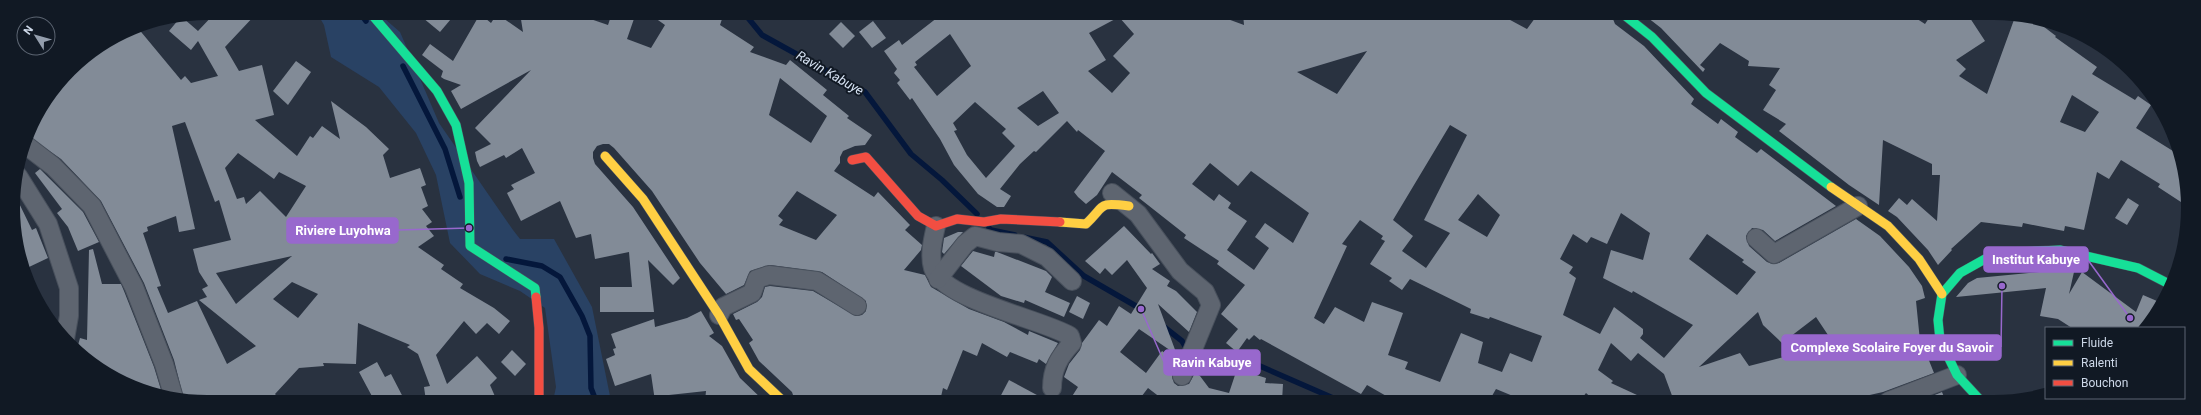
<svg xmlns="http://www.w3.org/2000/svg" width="2201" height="415" viewBox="0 0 2201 415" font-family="Roboto,sans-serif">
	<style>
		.green { fill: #294264 }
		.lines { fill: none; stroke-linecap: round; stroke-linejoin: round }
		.stream { stroke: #04173b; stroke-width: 5.5 }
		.building { fill: #828b97; fill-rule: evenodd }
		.street-casing { stroke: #48505c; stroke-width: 20 }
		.fast-casing { stroke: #48505c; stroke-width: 10 }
		.slow-casing { stroke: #48505c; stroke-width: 10 }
		.jam-casing { stroke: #48505c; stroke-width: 10 }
		.street { stroke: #5e6570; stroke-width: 18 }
		.fast { stroke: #16e098; stroke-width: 9 }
		.slow { stroke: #ffcf43; stroke-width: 9 }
		.jam { stroke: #f24e42; stroke-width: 9 }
		.labels { text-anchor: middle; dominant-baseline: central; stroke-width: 4; stroke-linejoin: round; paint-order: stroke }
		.water-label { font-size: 13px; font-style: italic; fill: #d9e5f6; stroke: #111924 }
		.leader { fill: none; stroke: #9868cd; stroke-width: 1.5 }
		.callout-dot { fill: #9868cd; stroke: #111924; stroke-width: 1.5 }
		.callout { fill: #9868cd; stroke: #9868cd; stroke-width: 1.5 }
		.callout-label { font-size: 13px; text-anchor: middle; font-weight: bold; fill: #fff }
	</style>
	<rect width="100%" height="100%" fill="#293240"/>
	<!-- green -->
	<path class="green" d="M317,13h61l22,19 39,91 74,107 7,9h34l38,68 19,94h-58l3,-14 -11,-79 -25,-17 -40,-17 -30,-31 -14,-68 -20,-42 -37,-46 -48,-30 -7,-32z"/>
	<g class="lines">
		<!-- stream -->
		<g class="stream">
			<path d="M360,13l6,8"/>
			<path d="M744,13l18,22 103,57 46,62 31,26 35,34"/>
			<path d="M403,66l42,83 15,48"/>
			<path d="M989,228l2,2 24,5"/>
			<path d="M1023,237l24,5 37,34 57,33"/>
			<path d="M506,259l36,7 18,11 22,39 8,20 1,52 5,13"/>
			<path d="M1163,326l19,15 12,20 18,10 41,-8 87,38"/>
		</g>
	</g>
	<!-- building -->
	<g class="building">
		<path d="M215,13h42l-32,34 14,24 23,-6 12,50 -19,5 42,36 13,-20 3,2 9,-12 18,13 -9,-38 35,26 23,22 -6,6 7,23 30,-10 6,17 -5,2 7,19 -6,3 10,13 -6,4 8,10 -16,11 26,18 -3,4 22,15 -3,4 34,20 16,13 -11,13 -12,-11 -11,11 -12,-13 -28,34 11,29 30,-28 20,22 -7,7 7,16h-71l-2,-14 6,-1 -12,-32 -11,-7 3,-2 -52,-22 -2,41 -33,-1 1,3 -25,2 -24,26 5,6h-96l-10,-40 -30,-77 -43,-82 -40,-42 -33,-23 42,-66 63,-42 4,-1 44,53 4,-4 6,7 27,-7 -20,-35 -7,9 -22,-19 10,-12 4,-1 15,13zM185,122l30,80 4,-2 12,40 -38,9 6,23 9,14 -6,3 5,8 -8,3 57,46 -29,18 -30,-63 -29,12 -11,-26 4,-1 -18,-53 5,-2 -1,-4 29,-11 3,16 16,-3 -23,-103zM238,153l36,26 5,-7 27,14 -20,31 -26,-26 -14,13 -2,-7 -7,2 -12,-31zM292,256l-56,48 -20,-31zM292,282l26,12 -20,24 -25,-19z"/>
		<path d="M417,13h39l-16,19z"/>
		<path d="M520,13h53l35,12 4,-12h24l-9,26 24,9 14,-23 -17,-12h76l-4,12 34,22 -4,5 36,13 4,-5 37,30 -4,5 26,21 -2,2 25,17 -7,10 -10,1 -12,5 -3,6v6l-6,8 40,26 4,-5 32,33 -5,5 17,15 -1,5 -17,20 21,5 6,12 38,22 35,13 24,13 1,-4 29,12 -12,21 -7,-5 -2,4 -27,-11 -3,5 -25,-14 -5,13 -14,-6 -16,40 -4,-2 -3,13h-78l1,-3 -39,-3 2,6h-31l-3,-9 -33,-31 -10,-18 4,-3 -14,-21 -3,1 -3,-6 24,-12 5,-5 3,-10 5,-1 43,5 43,25 6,-1 4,-4v-10l-44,-29 -52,-7 -20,6 -6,14 -18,9 -26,-31 -48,-72 -38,-43 -5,-4h-6l-6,2 -4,6v6l2,6 38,43 47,71 -7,7 -25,-25 6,52h-54v-25h32l-3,-35 -34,7 -4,-25 -15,4 -16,-37 -39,20 -14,-28 7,-4 -3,-4 24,-12 -13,-25 -16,10 -2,-3 -24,12 -3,-6 -2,-9 16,-8 -16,-16 56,-58 -70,39 -10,-18 10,-6 -17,-6 -3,-2 2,-6 -21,-16 8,-11 23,17 27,-47 11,9 6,-9 26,18zM780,78l47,38 -16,27 -42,-28zM797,191l40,24 -21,25 -37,-15 4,-5 -5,-4z"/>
		<path d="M942,14h272l30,11 -1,-11h151l1,3 29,-3h75l28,15 11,-15h73l4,10 29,22 50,53 -3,5 27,20 3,-5 17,13 -3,5 22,16 4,-4 75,57 -61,35 -12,-11 -11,-2 -6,8 3,10 18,16 6,2 6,-1 77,-44 24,17 29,31 13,19 3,12 -9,3 4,40 3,-1 8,13h-5l8,20 -51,19 -31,7 1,2h-179l-10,-27 -26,-21 -7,8 -20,-18 -13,27 15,11 -2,2 39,18h-55l-9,-8 -6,8h-55l-29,-12 -7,12h-94l-28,-16 -6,9 -100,-55 -1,1 -6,-5 -5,5 -2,-2 -10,14 -11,-9 12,-14 -17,-15 24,-29 -28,-21 2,-3 -35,-23 2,-3 -47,-37 3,-3 -30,-23 -15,23 -11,9 -8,-7 -4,-5 31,-41 -27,-21 -1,2 -10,-11 -31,31 -2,-1 -14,13 -20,25 11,7 -7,11h-7l-19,-13 -24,-29 -14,-26 -28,-41 -2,2 -13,-17 3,-3 -6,-7 3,-4 -13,-18 15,-11 3,5zM1119,17l15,17 -21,22 17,17 -18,20 -24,-22 18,-11 -17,-27zM950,34l21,32 -34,30 -23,-29 3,-2 -2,-3zM1367,51l-30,43 -40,-22zM1043,91l16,22 -21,13 -21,-18zM975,102l31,27 -4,4 13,13 -29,32 -19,-23 -13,-24 3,-1 -4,-7zM1450,125l17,10 -43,85 26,13 -24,35 -24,-17 11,-15 -20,-16zM1210,163l28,23 13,-15 58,42 -16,30 -28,-20 -10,14 14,11 -15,22 -27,-20 20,-29 -19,-13 3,-5 -12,-9 -5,7 -22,-17zM1478,194l22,21 -13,22 -29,-17zM1621,213l29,20 -7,27 -32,-10 -8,28 29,15 1,-2 60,34 -29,33 -24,-20 3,-4v-5l-29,-22 -14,27 -37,-19 13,-37 -7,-5 4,-6 -13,-8 13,-25 14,9 4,-6 16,7zM1360,220l23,16 -2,3 4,2 -15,23 22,14 -3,3 13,9 8,-11 61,30 -1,4 19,6 1,-2 52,19 -10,26 -22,-9 -8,19 -24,-9 5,-21 -22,-9 -21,49 -35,-13 3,-7 -20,-7 15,-42 -31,-11 -8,20 -29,-15 -11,17 -10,-6 33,-72 -5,-2zM1707,234l37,26 -2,2 14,10 -19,23 -48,-36zM1758,312l5,13 19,18 34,-26 18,27 -85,22 -9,-13 -41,14z"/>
		<path d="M1643,14l268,1 14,9 6,-9h37l17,26 -29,19 10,9 -7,7 28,18 28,-77 9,5 3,-4 8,2 21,16 -1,1 42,30 -5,7 43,26 3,-4 13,9 -15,23 45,28 3,48 -26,-17 2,-3 -39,-24 -12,19 -12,-7 -13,58 -19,-4 -1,5 -41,-8 -1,4 -41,-5 -30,27 1,1 -14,15 -10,-15 -31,-33 -9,-6 11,-13 8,7 5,-6 25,22 3,-46h-8v-11l-49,-24 -4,65 -30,-20 -70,-54 7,-7 -23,-14 13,-20 -7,-5 11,-17 -32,-2 1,-5 -29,-18 -20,22 5,4 -2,3 -42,-44zM2072,95l27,17 -14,20 -25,-10z"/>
		<path d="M873,21l13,17 -14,10 -13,-16z"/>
		<path d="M841,22l14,14 -12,12 -14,-14z"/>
		<path d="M296,61l15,11 -23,33 -15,-14z"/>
		<path d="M40,169l43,43 16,30 -21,9 -10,-24 -11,-14 5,-4 -27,-36z"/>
		<path d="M2128,198l11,7 -12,20 -12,-7z"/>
		<path d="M17,199l15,31 4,-2 12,30 -19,9 -9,-19 -6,-48z"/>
		<path d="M1124,226l27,28 1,-1 8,11 -8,5 18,12 -3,5 9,5 21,21 -8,20 -31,-28 19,51 -38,-26 -19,23 26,21 16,-22 15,10 -5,16 2,6 4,3 11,-2 6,-11 5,3 9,12 20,5 8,-24 29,9 -1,5 18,1 -1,17h-107l-14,-3 -13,-10 -10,13h-69l9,-14 -14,-10 5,-13 11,-14 2,-7 17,-23 8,6 12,-20 12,8 16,-26 -20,-28 -15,15 -7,-7 -5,6 -15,-13z"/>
		<path d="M958,232h5l-19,22 -2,-2 2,-14z"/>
		<path d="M93,249l9,35h19l3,7 30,76 8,26 -52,-17 -33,-27 3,-11 7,2 2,-90z"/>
		<path d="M973,251l21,6 1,-5h2l49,19 6,6 -7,15 25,11 -6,14 -39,-17 -1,3 -23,-7 -40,-30z"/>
		<path d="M2051,268l23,4 -5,22 13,-22 54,40 7,-17 14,6 -7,17 -7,10h-71l-14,-9 -18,-3 6,-28 -90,9 12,-14 9,-5 73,-7z"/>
		<path d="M1077,296l13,7 -7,16 -14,-7z"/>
		<path d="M701,311l13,22 -5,3 13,10 18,32 24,23h-59l1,-10 -37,4 2,6h-16l-4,-27 -36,12 -9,-27 9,-4 -2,-6 3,-1 -5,-14 43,-15 1,8 32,-9z"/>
		<path d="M512,350l14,14 -11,12 -14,-14z"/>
		<path d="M377,362l8,15 6,-3 14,27 -31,-1 -15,-28z"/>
		<path d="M1009,380l39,21h-50z"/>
		<path d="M1942,392l4,10h-29z"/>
	</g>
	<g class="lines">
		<!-- street casing -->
		<g class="street-casing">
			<g id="street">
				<path d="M25,147l2,-1 26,20 39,40 42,81 30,77 10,34"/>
				<path d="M18,176l30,48 21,64v28l-4,23"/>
				<path d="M1112,193l26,21 42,57 25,21 6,13 -29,71"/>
				<path d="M936,226c-3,13 -7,29 -3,42 10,32 109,51 137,68l2,7c-13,14 -20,26 -20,45"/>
				<path d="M1756,238l18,16 84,-48"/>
				<path d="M938,279l27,-35 10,-8 23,6 23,2 26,13 25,24"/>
				<path d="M719,315l4,-8 29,-14 5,-14 12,-4 48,6 40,25"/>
				<path d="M1889,401l68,-26"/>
			</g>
		</g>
		<!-- fast casing -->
		<g class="fast-casing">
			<g id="fast">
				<path d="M1623,14l29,23 54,56 125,94"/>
				<path d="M373,16l64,75 19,34 13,58 1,63 65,42 1,9"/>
				<path d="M1982,402l-25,-27 -17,-35 -2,-20 4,-26 18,-21 25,-14 29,-7 46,-2 78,18 33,17"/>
			</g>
		</g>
		<!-- slow casing -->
		<g class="slow-casing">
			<g id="slow">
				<path d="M605,156l38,43 76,116 30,54 34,32"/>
				<path d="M1831,187l57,39 31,33 23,35"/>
				<path d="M1060,222l26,2c20,-19 11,-22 43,-18"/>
			</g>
		</g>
		<!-- jam casing -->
		<g class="jam-casing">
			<g id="jam">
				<path d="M852,160l14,-3 52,59 18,10 21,-7 27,3 17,-3 59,3"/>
				<path d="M536,297l3,31v73"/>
			</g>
		</g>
		<!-- street -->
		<use href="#street" class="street"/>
		<!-- fast -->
		<use href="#fast" class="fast"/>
		<!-- slow -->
		<use href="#slow" class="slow"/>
		<!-- jam -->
		<use href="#jam" class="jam"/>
	</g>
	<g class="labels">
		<!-- water labels -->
		<g class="water-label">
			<text transform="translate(830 73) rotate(30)">Ravin Kabuye</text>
		</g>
	</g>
	<!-- crop -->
	<path d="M0 0H2201V415H0ZM207 20H1994A187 187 0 0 1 2181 207V208A187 187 0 0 1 1994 395H207A187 187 0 0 1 20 208V207A187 187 0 0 1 207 20Z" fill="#111924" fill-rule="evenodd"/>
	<!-- callouts -->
	<path class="leader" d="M469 228L398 230M2130 318L2088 260M2002 286L2001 347M1141 309L1164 362"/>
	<g class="callout-dot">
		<circle cx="469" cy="228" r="4"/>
		<circle cx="2130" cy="318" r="4"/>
		<circle cx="2002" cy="286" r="4"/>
		<circle cx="1141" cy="309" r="4"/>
	</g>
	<g class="callout">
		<rect x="287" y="218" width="111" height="25" rx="4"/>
		<rect x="1984" y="247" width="104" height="25" rx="4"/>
		<rect x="1782" y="335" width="219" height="25" rx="4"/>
		<rect x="1164" y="350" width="96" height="25" rx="4"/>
	</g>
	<g class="callout-label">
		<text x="343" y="235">Riviere Luyohwa</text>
		<text x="2036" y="264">Institut Kabuye</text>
		<text x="1892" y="352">Complexe Scolaire Foyer du Savoir</text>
		<text x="1212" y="367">Ravin Kabuye</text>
	</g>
	<!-- legend -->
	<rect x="2045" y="327" width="140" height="72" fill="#111924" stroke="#5c6572"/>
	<rect x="2053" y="340" width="20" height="6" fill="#16e098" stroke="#5c6572"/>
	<text x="2081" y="347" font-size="12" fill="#cdd8e8">Fluide</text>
	<rect x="2053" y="360" width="20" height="6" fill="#ffcf43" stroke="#5c6572"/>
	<text x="2081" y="367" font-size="12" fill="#cdd8e8">Ralenti</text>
	<rect x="2053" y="380" width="20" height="6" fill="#f24e42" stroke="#5c6572"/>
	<text x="2081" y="387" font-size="12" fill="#cdd8e8">Bouchon</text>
	<!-- north arrow -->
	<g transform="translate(36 36) rotate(307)"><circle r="19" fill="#111924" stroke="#5c6572"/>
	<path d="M0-3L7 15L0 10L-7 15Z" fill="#949ead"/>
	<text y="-6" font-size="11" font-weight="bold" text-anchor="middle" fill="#cdd8e8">N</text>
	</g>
</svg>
